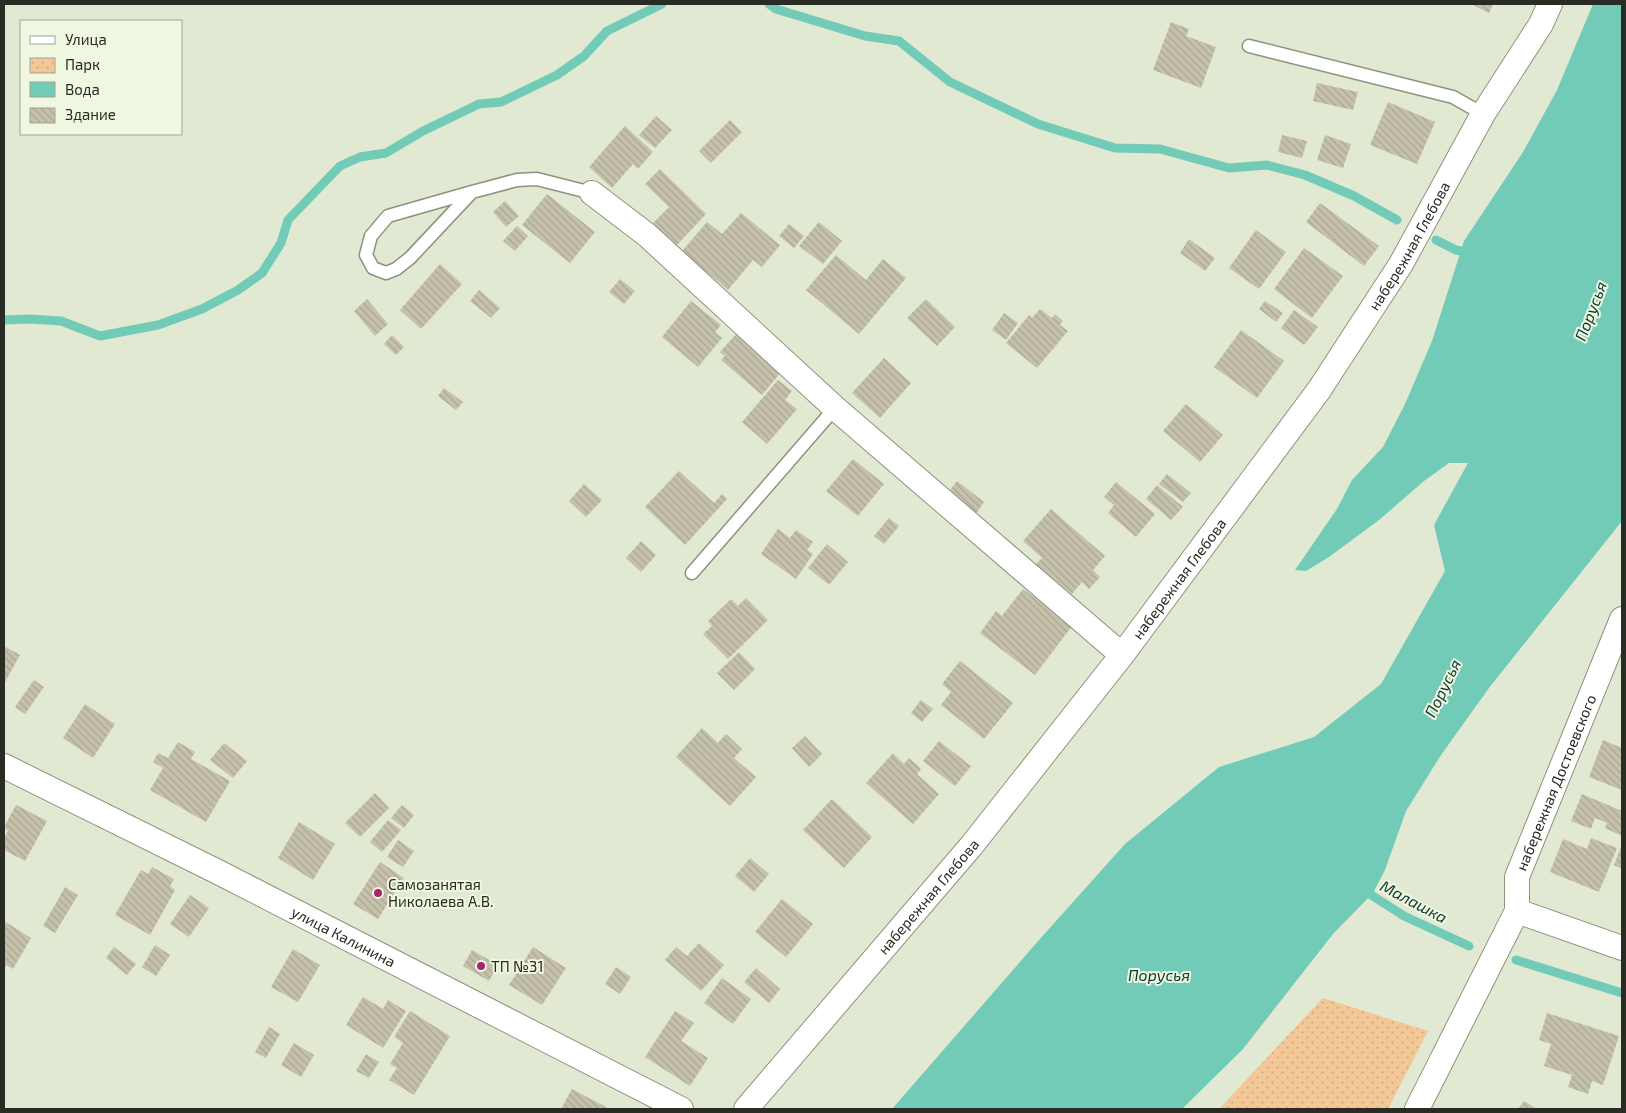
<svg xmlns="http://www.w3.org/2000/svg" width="1626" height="1113" viewBox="0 0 1626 1113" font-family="'Exo 2',sans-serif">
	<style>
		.park { fill: url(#park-dots) }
		.water { fill: #72cbb7 }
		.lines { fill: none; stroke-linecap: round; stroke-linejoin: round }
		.stream { stroke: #72cbb7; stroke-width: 9 }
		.building { fill: url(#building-back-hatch) }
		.lane-casing { stroke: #8c937f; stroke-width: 15 }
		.street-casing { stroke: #8c937f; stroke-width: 26 }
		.lane { stroke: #fff; stroke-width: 12 }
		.street { stroke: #fff; stroke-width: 24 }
		.poi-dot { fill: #a62675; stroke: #eff7e1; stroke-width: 2 }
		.labels { text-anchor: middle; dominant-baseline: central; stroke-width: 4; stroke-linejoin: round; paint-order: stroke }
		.street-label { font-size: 15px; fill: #292c24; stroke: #eff7e1 }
		.poi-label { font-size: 15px; fill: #292c24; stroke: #eff7e1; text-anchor: start }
		.water-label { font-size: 16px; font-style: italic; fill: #0e3830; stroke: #eff7e1 }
	</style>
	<defs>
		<pattern id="park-dots" width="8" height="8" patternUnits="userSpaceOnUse" patternTransform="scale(1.25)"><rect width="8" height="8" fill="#f3c796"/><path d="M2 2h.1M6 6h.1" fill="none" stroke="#d0ab81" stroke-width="1.8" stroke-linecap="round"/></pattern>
		<pattern id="building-back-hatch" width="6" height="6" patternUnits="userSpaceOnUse" patternTransform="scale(1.25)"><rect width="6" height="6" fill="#c6c1ab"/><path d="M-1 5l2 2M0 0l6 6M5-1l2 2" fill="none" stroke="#aaa693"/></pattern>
	</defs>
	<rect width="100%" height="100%" fill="#e1e9d3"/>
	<!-- park -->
	<path class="park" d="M1323,998l105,33 -40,78h-169z"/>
	<!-- water -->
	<path class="water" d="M1593,4h29v517l-133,167 -48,67 -35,56 -21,59 -12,23 -40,41 -90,115 -61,60h-290l147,-169 86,-96 94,-77 95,-30 67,-53 64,-113 -11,-46 34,-62h-19l-25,18 -45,39 -50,37 -23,14 -11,-1 42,-61 15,-29 31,-33 22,-43 27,-63 32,-100 59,-89 34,-62z"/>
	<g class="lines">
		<!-- stream -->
		<g class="stream">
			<path d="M769,4l7,5 89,27 34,5 51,41 88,42 77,24 45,1 69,19 38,-3 38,10 49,21 43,24"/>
			<path d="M1436,240l20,10 15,3"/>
			<path d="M4,320l25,-1 32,2 39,15 58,-11 44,-16 36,-19 24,-17 19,-30 7,-23 52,-54 20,-9 26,-4 37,-22 56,-27 22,-2 56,-27 27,-19 23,-25 55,-27"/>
			<path d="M1362,889l42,27 65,30"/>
			<path d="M1516,960l106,33"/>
		</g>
	</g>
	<!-- building -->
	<g class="building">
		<path d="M1471,4h22l-4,9z"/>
		<path d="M1171,22l18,7 -3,7 30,11 -15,41 -48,-18z"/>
		<path d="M1317,83l41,9 -5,18 -40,-9z"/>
		<path d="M1388,102l47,20 -18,42 -47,-19z"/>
		<path d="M656,116l16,14 -17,18 -16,-13z"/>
		<path d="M730,120l12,12 -31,31 -12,-12z"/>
		<path d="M625,126l28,26 -15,17 -5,-5 -21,24 -23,-21z"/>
		<path d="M1282,135l25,6 -5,17 -24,-6z"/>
		<path d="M1325,135l26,9 -8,24 -26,-8z"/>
		<path d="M660,169l46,45 -30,32 -24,-22 17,-17 -24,-23z"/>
		<path d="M547,194l48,38 -25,31 -48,-38z"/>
		<path d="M505,201l14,15 -13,11 -13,-15z"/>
		<path d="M1320,203l59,43 -15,20 -58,-44z"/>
		<path d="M741,213l39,32 -18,22 -9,-7 -25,30 -46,-39 25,-29 15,12z"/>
		<path d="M819,222l23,19 -19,23 -24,-18z"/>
		<path d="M789,224l15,12 -10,12 -15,-12z"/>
		<path d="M517,226l11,10 -13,15 -12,-10z"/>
		<path d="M1256,230l30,22 -27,37 -30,-21z"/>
		<path d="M1189,239l26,19 -10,13 -25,-18z"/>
		<path d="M1304,248l39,28 -31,42 -38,-29z"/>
		<path d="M836,255l30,25 17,-21 23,19 -47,56 -53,-44z"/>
		<path d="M440,264l22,20 -41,45 -21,-19z"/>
		<path d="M620,279l15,12 -11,13 -15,-12z"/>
		<path d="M479,290l21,18 -9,10 -21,-17z"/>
		<path d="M367,299l21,25 -13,12 -21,-25z"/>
		<path d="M926,299l29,28 -18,19 -30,-28z"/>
		<path d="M691,301l30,24 -6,7 7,6 -24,29 -36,-30z"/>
		<path d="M1265,301l18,12 -7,9 -17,-13z"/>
		<path d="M1040,309l12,9 3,-4 8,7 -3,4 8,6 -31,37 -31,-25 23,-28 3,3z"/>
		<path d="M1294,310l24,17 -14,18 -23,-17z"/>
		<path d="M1004,313l14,10 -12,17 -14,-10z"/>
		<path d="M1241,330l43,31 -27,37 -43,-31z"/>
		<path d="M737,333l45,38 -20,24 -41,-35 4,-4 -5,-4z"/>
		<path d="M392,335l12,12 -8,8 -12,-11z"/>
		<path d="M884,358l27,25 -31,35 -28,-25z"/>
		<path d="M778,380l14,11 -7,9 12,9 -30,35 -25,-22z"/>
		<path d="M444,388l19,14 -7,8 -18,-14z"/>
		<path d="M1186,404l37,31 -23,27 -37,-31z"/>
		<path d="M853,459l31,25 -26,32 -32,-25z"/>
		<path d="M679,471l35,32 8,-9 5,5 -42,46 -40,-38z"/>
		<path d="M1167,474l24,19 -8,9 -24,-18z"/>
		<path d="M957,481l27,21 -9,13 -28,-21z"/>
		<path d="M1116,482l39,32 -19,23 -28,-24 6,-8 -10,-8z"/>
		<path d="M584,484l18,16 -16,17 -17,-16z"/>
		<path d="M1157,485l26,22 -12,13 -25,-21z"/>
		<path d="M1051,509l54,47 -12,14 7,7 -11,12 -7,-7 -10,12 -36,-30 6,-6 -19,-17z"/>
		<path d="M889,518l10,8 -15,18 -10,-8z"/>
		<path d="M778,529l12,9 6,-8 17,12 -6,8 6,4 -17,25 -35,-25z"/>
		<path d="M641,541l15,14 -15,17 -15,-14z"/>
		<path d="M827,544l21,18 -19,23 -21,-17z"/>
		<path d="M1023,589l49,37 -37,49 -55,-42 16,-22 6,5z"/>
		<path d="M746,598l22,22 -40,39 -25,-25 9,-8 -4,-5 23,-22 7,7z"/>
		<path d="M4,646l16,9 -16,29z"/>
		<path d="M739,652l16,17 -21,21 -17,-17z"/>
		<path d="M960,661l53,42 -29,36 -43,-34 10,-13 -9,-8z"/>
		<path d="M34,680l10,7 -19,27 -10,-7z"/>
		<path d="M921,700l12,9 -11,13 -11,-9z"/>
		<path d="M85,704l30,20 -22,34 -30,-20z"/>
		<path d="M702,728l16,15 8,-9 16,15 -8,9 22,19 -26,29 -54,-49z"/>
		<path d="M805,736l17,18 -13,13 -17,-19z"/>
		<path d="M1603,740l19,8v42l-33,-13z"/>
		<path d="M939,741l32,25 -16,20 -32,-25z"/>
		<path d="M178,742l17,10 -4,7 39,22 -24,41 -56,-32 13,-22 -10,-6 5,-9 10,5z"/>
		<path d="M224,743l23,18 -14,17 -23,-18z"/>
		<path d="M893,753l11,11 5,-6 12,11 -4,5 22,20 -26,30 -47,-41z"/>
		<path d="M375,793l14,15 -29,29 -15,-14z"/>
		<path d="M1582,794l40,17v25l-17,-8 2,-5 -12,-5 -4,11 -20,-8z"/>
		<path d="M832,799l40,38 -28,31 -41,-38z"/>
		<path d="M16,805l31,16 -22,40 -21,-11v-12l4,-7 -4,-4z"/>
		<path d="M402,805l12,10 -10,13 -13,-10z"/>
		<path d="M388,820l13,10 -19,22 -12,-10z"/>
		<path d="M299,822l36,22 -22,36 -35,-22z"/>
		<path d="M1591,838l26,10 -18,44 -49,-20 13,-33 24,10z"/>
		<path d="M398,840l16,11 -11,16 -16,-10z"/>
		<path d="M1622,844v25l-8,-4z"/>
		<path d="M750,858l19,16 -15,18 -19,-16z"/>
		<path d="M380,862l24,16 -26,41 -25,-15z"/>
		<path d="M152,867l22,12 -4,7 5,4 -25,45 -35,-20 26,-45 7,4z"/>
		<path d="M65,887l13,8 -23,38 -12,-7z"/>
		<path d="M190,895l19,13 -20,29 -19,-13z"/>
		<path d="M782,899l31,25 -27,33 -31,-25z"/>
		<path d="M4,921l27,17 -18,31 -7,-4 -2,4z"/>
		<path d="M699,943l25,22 -23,26 -36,-31 11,-13 11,9z"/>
		<path d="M155,945l15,10 -14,21 -14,-9z"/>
		<path d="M114,947l22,17 -9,11 -21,-17z"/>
		<path d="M533,947l33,21 -24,37 -33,-20z"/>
		<path d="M293,949l27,16 -22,37 -27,-15z"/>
		<path d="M472,950l26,15 -9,16 -26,-15z"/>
		<path d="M616,967l15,10 -11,17 -15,-10z"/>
		<path d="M756,968l24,21 -11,14 -25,-21z"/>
		<path d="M722,978l29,21 -18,25 -29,-21z"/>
		<path d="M363,997l20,12 5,-9 18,11 -23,37 -37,-23z"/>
		<path d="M410,1011l40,25 -36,59 -25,-15 8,-12 -7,-4 13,-21 -9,-6z"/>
		<path d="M675,1011l19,12 -13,18 27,17 -18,28 -45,-29z"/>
		<path d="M1547,1013l72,23 -16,49 -11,-4 -4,13 -20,-7 4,-12 -28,-9 7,-22 -12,-4z"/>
		<path d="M269,1027l11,7 -14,24 -11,-6z"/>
		<path d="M294,1043l20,12 -13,22 -20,-12z"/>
		<path d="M366,1054l13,8 -10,16 -13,-7z"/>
		<path d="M572,1089l34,18 -1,2h-44z"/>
		<path d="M1524,1101l13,8h-19z"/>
	</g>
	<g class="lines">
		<!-- lane casing -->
		<g class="lane-casing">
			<g id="lane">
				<path d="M1249,46l204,51 30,17"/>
				<path d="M472,192l-84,24 -17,20 -5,19 7,13 13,5 10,-4 14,-11 62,-66 45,-12 20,-1 55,14"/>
				<path d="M692,573l143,-165"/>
			</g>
		</g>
		<!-- street casing -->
		<g class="street-casing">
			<g id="street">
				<path d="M592,193l55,42 188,173 287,247"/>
				<path id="s1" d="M4,766l214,106 463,237"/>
				<path d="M1517,911l105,37"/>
				<path id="s2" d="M746,1109l226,-264 150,-190 197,-265 82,-126 82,-150 58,-90 9,-20"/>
				<path id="s3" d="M1417,1109l100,-198v-34l105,-258"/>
			</g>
		</g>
		<!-- lane -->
		<use href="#lane" class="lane"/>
		<!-- street -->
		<use href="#street" class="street"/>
	</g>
	<!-- markers -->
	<g class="poi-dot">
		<circle cx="378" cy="893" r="5"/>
		<circle cx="481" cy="966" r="5"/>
	</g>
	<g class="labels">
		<!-- street labels -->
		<g class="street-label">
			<text stroke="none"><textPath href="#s2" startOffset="1090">набережная Глебова</textPath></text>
			<text stroke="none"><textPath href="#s2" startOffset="685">набережная Глебова</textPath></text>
			<text stroke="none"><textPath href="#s3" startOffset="358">набережная Достоевского</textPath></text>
			<text stroke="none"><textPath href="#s2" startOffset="280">набережная Глебова</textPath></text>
			<text stroke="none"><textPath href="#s1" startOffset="380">улица Калинина</textPath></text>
		</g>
		<!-- poi labels -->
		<g class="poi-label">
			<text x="388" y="884">Самозанятая<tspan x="388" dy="17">Николаева А.В.</tspan></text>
			<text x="491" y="966">ТП №31</text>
		</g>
		<!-- water labels -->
		<g class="water-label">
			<text transform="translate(1590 311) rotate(-69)">Порусья</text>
			<text transform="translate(1442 688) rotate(-64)">Порусья</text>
			<text transform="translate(1414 901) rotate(28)">Малашка</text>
			<text x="1159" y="974">Порусья</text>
		</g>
	</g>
	<!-- border -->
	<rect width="1626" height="1113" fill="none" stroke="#292c24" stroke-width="10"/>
	<!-- legend -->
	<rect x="20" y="20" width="162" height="115" fill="#eff7e1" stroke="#a0a695"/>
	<rect x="30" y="36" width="25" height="8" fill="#ffffff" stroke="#a0a695"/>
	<text x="65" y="45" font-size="15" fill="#292c24">Улица</text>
	<rect x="30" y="58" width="25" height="15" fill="url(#park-dots)" stroke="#a0a695"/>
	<text x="65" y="70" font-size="15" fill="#292c24">Парк</text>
	<rect x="30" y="82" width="25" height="15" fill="#72cbb7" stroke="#a0a695"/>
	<text x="65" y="95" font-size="15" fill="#292c24">Вода</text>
	<rect x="30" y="108" width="25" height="15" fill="url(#building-back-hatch)" stroke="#a0a695"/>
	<text x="65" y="120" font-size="15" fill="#292c24">Здание</text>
</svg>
